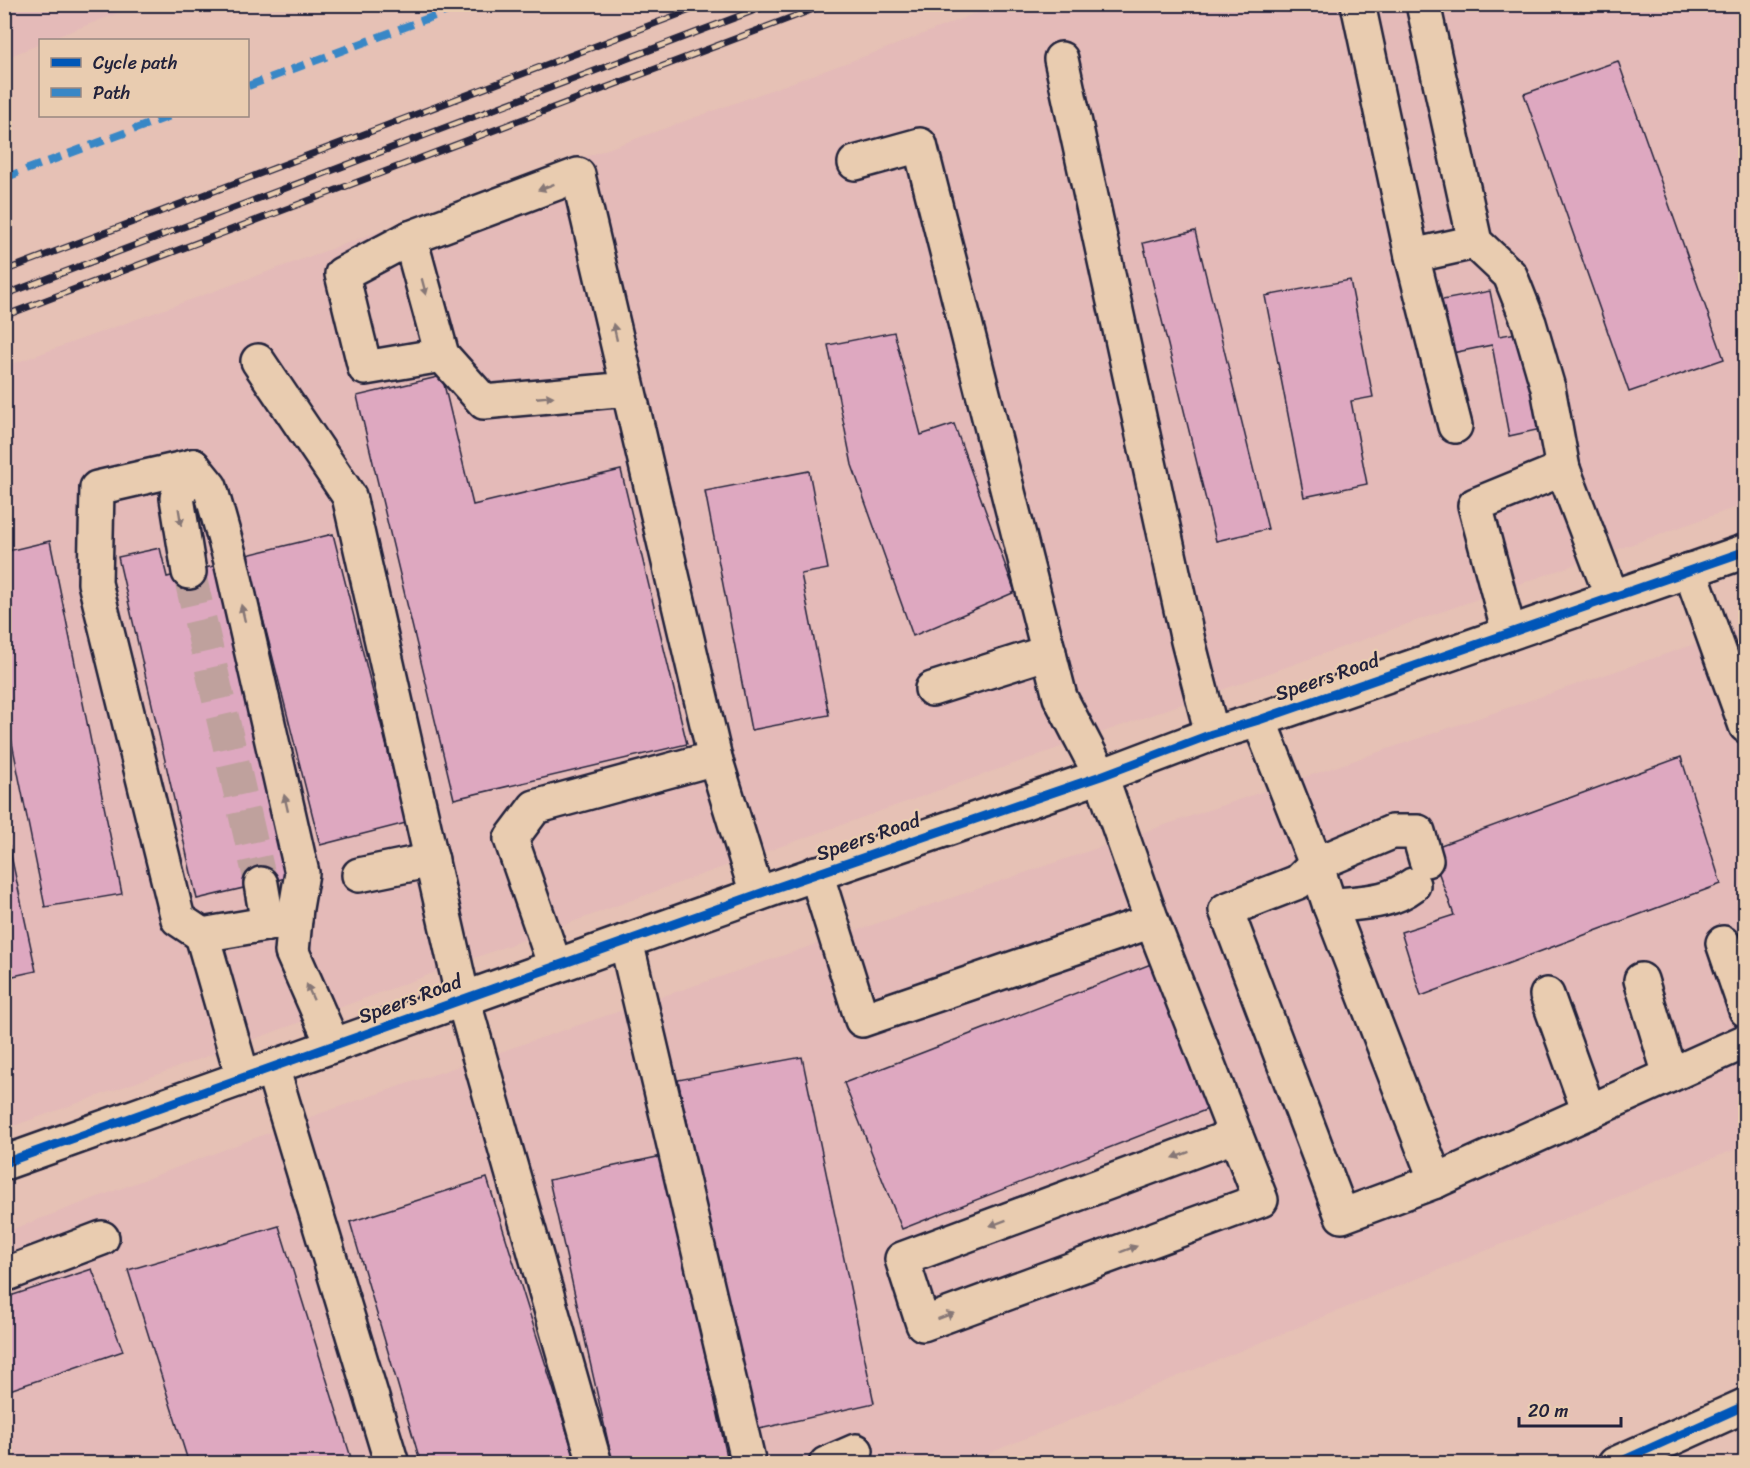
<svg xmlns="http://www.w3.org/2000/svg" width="1750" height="1468" viewBox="0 0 1750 1468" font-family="Sriracha,sans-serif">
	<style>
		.built { fill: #e4bab8 }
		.building { fill: #dea8c0; stroke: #22223b; stroke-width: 1.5 }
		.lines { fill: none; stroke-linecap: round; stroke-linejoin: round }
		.minor-tunnel { stroke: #bfa19d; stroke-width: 33; stroke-dasharray: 33 16; stroke-linecap: butt }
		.minor-casing { stroke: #22223b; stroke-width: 38 }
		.major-casing { stroke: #22223b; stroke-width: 38 }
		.minor { stroke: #e9ccb0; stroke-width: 33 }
		.major { stroke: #e9ccb0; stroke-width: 33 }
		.rail-casing { stroke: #22223b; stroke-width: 7 }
		.rail { stroke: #e9ccb0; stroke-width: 4.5; stroke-dasharray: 14; stroke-linecap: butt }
		.quiet { stroke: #3887c6; stroke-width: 8; stroke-dasharray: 15 8; stroke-linecap: butt }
		.cycleway-casing { stroke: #e9ccb0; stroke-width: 13 }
		.cycleway { stroke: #0057b8; stroke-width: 9 }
		.oneway { fill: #867776 }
		.labels { text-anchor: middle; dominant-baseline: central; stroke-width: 4.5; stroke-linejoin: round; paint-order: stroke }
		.street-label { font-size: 20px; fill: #22223b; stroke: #e9ccb0 }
	</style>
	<rect width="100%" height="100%" fill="#e6c1b5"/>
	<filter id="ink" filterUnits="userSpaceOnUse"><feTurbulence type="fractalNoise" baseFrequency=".0167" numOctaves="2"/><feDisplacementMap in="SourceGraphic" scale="12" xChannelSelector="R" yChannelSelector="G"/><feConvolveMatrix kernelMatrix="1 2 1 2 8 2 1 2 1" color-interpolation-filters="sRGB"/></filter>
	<g filter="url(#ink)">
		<!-- built -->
		<g class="built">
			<path d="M5,4h134v1l-91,35h-8v4l-35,14z"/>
			<path d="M996,5h749v499l-1053,374 -541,199 -146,52 -1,-762 889,-321z"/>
			<path d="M1745,627v519l-32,12 -748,305 -960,1v-232l319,-120z"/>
		</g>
		<!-- building -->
		<g class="building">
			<path d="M1618,61l106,298 -95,33 -105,-298z"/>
			<path d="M1195,231l73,298 -52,12 -73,-298z"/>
			<path d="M1350,280l23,117 -22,4 16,83 -63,13 -39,-201z"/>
			<path d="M1490,291l9,45 24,-4 18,97 -32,7 -17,-91 -45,9 -10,-53z"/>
			<path d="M894,332l27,103 33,-11 61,168 -102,44 -61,-171 -24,-120z"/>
			<path d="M442,376l31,129 148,-35 66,274 -233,55 -97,-403z"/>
			<path d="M809,471l19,98 -27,5 28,141 -78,15 -46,-239z"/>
			<path d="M333,534l73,289 -86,22 -73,-290z"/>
			<path d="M50,541l72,353 -77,13 -41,-204v-151z"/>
			<path d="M160,548l7,29 51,-12 72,312 -93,22 -79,-342z"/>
			<path d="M1681,757l40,127 -300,112 -20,-64 53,-17 -24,-66z"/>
			<path d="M9,846l27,125 -32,7v-131z"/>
			<path d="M1151,964l57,145 -306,120 -58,-146z"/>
			<path d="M802,1057l72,346 -119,27 -77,-350z"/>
			<path d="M662,1156l66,305 -12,3h-78l-1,-6 -24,6 -64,-284z"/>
			<path d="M487,1178l90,286h-156l-71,-242z"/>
			<path d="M279,1226l74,238h-164l-61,-194z"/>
			<path d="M92,1269l31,82 -119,41v-94z"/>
		</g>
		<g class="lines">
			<!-- minor-tunnel -->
			<path class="minor-tunnel" d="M189,572l72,312"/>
			<!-- minor casing -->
			<g class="minor-casing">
				<g id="minor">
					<path d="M1358,4l54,252 63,-14"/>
					<path d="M1423,4l52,238 35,33 19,48 19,65 15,81"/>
					<path d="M1061,59l127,582 24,93"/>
					<path d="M410,238l-68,36 23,94 77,-13"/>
					<path d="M1412,256l43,170"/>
					<path d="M258,361l91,135 114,503 132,465"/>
					<path d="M628,389l-144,13 -42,-47 -32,-117 168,-63 137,583"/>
					<path d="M193,466l17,21 21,74 71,312 -6,35 -4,44 41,93"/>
					<path d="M193,466l-96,22 -2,95 83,336 24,16"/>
					<path d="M1690,570l56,156"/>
					<path d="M189,572l-12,-74 16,-32"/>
					<path d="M1509,633l-34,-128 88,-36 49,128"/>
					<path d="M932,689l117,-37"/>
					<path d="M1259,720l57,144 14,42 106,275 310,-140"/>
					<path d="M1426,860l-8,-28h-26l-76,32 -18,18 -72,28 116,306 94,-35"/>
					<path d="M816,873l46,147 290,-99 -51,-145 -41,-79 -140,-552 -65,18"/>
					<path d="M359,875l73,-15"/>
					<path d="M261,884l7,40"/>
					<path d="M1330,906c30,-4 58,-2 83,-21"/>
					<path d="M1152,921l109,279 -338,124 -21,-65 334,-124"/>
					<path d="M626,941l123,523"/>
					<path d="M1723,943l23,67"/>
					<path d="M555,966l-44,-127 24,-32 180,-49 42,136"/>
					<path d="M1641,980l29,95"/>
					<path d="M1547,995l42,117"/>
					<path d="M272,1067l120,397"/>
					<path d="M243,1078l-41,-143 93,-16"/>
					<path d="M4,1275l98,-37"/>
					<path d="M826,1464l30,-13"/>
					<path d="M1615,1464l131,-59"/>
				</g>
			</g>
			<!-- major casing -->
			<g class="major-casing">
				<path id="major" d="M4,1163l771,-275 326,-112 111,-42 47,-14 487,-169"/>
			</g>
			<!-- minor -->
			<use href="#minor" class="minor"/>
			<!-- major -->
			<use href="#major" class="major"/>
			<!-- rail casing -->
			<g class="rail-casing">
				<g id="rail">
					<path d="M4,271l702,-267"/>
					<path d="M4,295l767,-291"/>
					<path d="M4,316l823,-312"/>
				</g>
			</g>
			<!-- rail -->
			<use href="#rail" class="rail"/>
			<!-- quiet -->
			<g class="quiet">
				<path d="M248,86l218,-82"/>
				<path d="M4,178l166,-62"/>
			</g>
			<!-- cycleway casing -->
			<g class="cycleway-casing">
				<g id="cycleway">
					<path d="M4,1163l771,-275 326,-112 111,-42 47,-14 487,-169"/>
					<path d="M1615,1464l131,-59"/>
				</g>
			</g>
			<!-- cycleway -->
			<use href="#cycleway" class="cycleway"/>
		</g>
		<!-- one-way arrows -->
		<defs><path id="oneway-solid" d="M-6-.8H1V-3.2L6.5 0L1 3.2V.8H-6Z" transform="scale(1.5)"/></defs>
		<g class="oneway">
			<use href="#oneway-solid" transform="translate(546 187) rotate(159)"/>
			<use href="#oneway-solid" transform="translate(424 287) rotate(75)"/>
			<use href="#oneway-solid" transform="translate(615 332) rotate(-103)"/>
			<use href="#oneway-solid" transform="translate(545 397) rotate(-5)"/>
			<use href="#oneway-solid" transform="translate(180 517) rotate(81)"/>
			<use href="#oneway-solid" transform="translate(243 613) rotate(-103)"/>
			<use href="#oneway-solid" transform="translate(286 803) rotate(-103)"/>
			<use href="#oneway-solid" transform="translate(310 992) rotate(-114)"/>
			<use href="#oneway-solid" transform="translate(1181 1155) rotate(160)"/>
			<use href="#oneway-solid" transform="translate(998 1223) rotate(160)"/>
			<use href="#oneway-solid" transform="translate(1129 1249) rotate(-20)"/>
			<use href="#oneway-solid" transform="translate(946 1316) rotate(-20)"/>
		</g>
	</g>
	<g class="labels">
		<!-- street labels -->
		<g class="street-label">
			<text transform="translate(1327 677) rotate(-19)">Speers Road</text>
			<text transform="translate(868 837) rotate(-19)">Speers Road</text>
			<text transform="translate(410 999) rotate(-20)">Speers Road</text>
		</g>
	</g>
	<!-- margin -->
	<rect width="1750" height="1468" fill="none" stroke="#e9ccb0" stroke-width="24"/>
	<rect x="12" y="12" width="1726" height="1444" fill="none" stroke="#22223b" stroke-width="2" filter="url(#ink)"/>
	<!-- legend -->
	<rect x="39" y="39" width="210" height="78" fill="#e9ccb0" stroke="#998881" stroke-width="1.5"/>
	<rect x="51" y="58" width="30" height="9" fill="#0057b8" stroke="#998881" stroke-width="1.5"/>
	<text x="93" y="69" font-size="18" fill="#22223b">Cycle path</text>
	<rect x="51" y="88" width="30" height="9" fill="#3887c6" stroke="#998881" stroke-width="1.5"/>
	<text x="93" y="99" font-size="18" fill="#22223b">Path</text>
	<!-- scale -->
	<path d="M1519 1417v9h102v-9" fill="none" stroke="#22223b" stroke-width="3"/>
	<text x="1528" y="1417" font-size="18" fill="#22223b" stroke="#e9ccb0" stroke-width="4.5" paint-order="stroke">20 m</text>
</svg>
